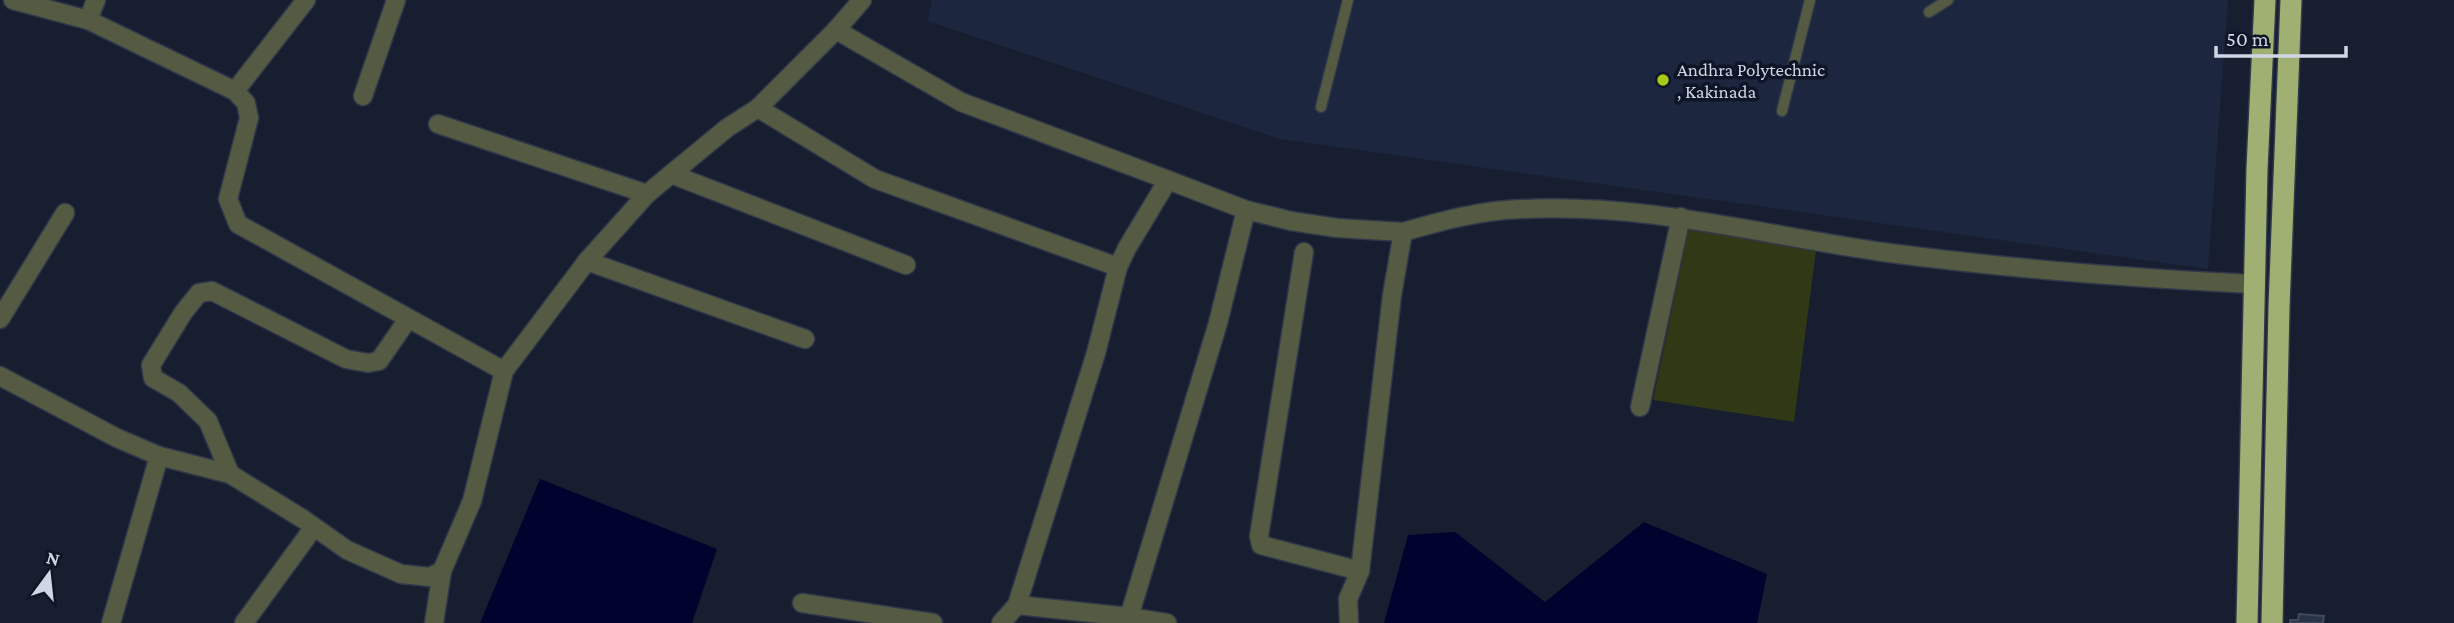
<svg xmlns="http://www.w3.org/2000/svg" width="2454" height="623" viewBox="0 0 2454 623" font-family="'Crimson Pro',serif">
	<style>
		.built { fill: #1c273f }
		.green { fill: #303815 }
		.water { fill: #00032d }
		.building { fill: #2a3447; stroke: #3f4a5e; stroke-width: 2 }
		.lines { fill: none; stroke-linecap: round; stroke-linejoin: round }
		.lane-casing { stroke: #303849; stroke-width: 13 }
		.street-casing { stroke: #303849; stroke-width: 21 }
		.highway-casing { stroke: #303849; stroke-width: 24 }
		.lane { stroke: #555b43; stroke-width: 10 }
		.street { stroke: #555b43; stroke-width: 18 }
		.highway { stroke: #a0b072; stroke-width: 21 }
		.poi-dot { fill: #a9c719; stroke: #0d1526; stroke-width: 2.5 }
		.labels { text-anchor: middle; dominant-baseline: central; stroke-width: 7; stroke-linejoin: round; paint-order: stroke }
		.poi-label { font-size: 19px; fill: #d0d6e3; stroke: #0d1526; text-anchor: start }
	</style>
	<rect width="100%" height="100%" fill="#161e30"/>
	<!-- built -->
	<path class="built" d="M932,0h1296l-20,269 -928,-130 -352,-118z"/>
	<!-- green -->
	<path class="green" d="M1689,228l127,22 -22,172 -141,-22z"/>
	<!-- water -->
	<g class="water">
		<path d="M540,479l177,70 -25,74h-212z"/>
		<path d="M1644,522l123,52 -10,49h-373l24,-88 47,-3 90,70z"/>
	</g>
	<!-- building -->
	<path class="building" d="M2299,614l25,2 -1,7h-33v-3h8z"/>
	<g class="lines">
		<!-- lane casing -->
		<g class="lane-casing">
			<g id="lane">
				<path d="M1929,12l19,-12"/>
				<path d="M1321,107l27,-107"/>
				<path d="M1782,111l28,-111"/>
			</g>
		</g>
		<!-- street casing -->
		<g class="street-casing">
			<g id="street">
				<path d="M13,0l75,20 147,71 11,12 3,15 -21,81 10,25 266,147"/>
				<path d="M88,20l8,-20"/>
				<path d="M235,91l71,-91"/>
				<path d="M363,96l33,-96"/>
				<path d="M758,108l117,71 243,88 9,-19 41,-68 -207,-78 -125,-72"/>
				<path d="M438,124l209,70"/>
				<path d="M671,174l235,91"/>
				<path d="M1246,210l45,11 46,7 66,4 -11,63 -32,276 -12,28 1,24"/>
				<path d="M1403,232c38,-11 79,-22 119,-23 128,-6 243,27 368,44 121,16 243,25 364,31"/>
				<path d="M1304,252l-45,284 2,9 99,26"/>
				<path d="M587,261l218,78"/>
				<path d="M1118,267l-22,86 -79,252 112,12 89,-294 28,-113 -78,-30"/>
				<path d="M0,319l65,-106"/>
				<path d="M0,376l117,62 42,18 71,18 73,45 44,31 54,24 29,3 12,-6 30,-70 32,-130 83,-110 60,-67 80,-66 31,-20 78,-78 26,-30"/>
				<path d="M1640,407l41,-190"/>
				<path d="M230,474l-22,-53 -29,-28 -26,-15 -2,-13 32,-52 16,-20 13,-2 134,68 22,4 11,-2 29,-42"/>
				<path d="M802,603l131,20"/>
				<path d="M1129,617l38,6"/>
				<path d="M111,623l48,-167"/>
				<path d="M244,623l70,-96"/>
				<path d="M434,623l8,-52"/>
				<path d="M1001,623l16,-18"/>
			</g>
		</g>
		<!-- highway casing -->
		<g class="highway-casing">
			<g id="highway">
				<path d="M2247,623l10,-454 8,-169"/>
				<path d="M2272,623l7,-316 12,-307"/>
			</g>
		</g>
		<!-- lane -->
		<use href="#lane" class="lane"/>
		<!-- street -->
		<use href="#street" class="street"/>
		<!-- highway -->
		<use href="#highway" class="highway"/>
	</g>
	<!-- markers -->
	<circle class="poi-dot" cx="1663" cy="80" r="7"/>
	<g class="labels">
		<!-- poi labels -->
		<g class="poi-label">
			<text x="1677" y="69">Andhra Polytechnic<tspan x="1677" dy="22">, Kakinada</tspan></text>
		</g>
	</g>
	<!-- north arrow -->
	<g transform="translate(49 574) rotate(15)" stroke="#0d1526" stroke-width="5" paint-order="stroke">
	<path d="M0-5L12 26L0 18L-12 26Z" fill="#d0d6e3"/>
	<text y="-10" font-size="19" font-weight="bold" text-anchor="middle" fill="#d0d6e3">N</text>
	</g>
	<!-- scale -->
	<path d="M2216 46v10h130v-10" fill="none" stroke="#d0d6e3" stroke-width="3.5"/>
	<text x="2226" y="46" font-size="21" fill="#d0d6e3" stroke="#0d1526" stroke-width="5" paint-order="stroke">50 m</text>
</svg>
